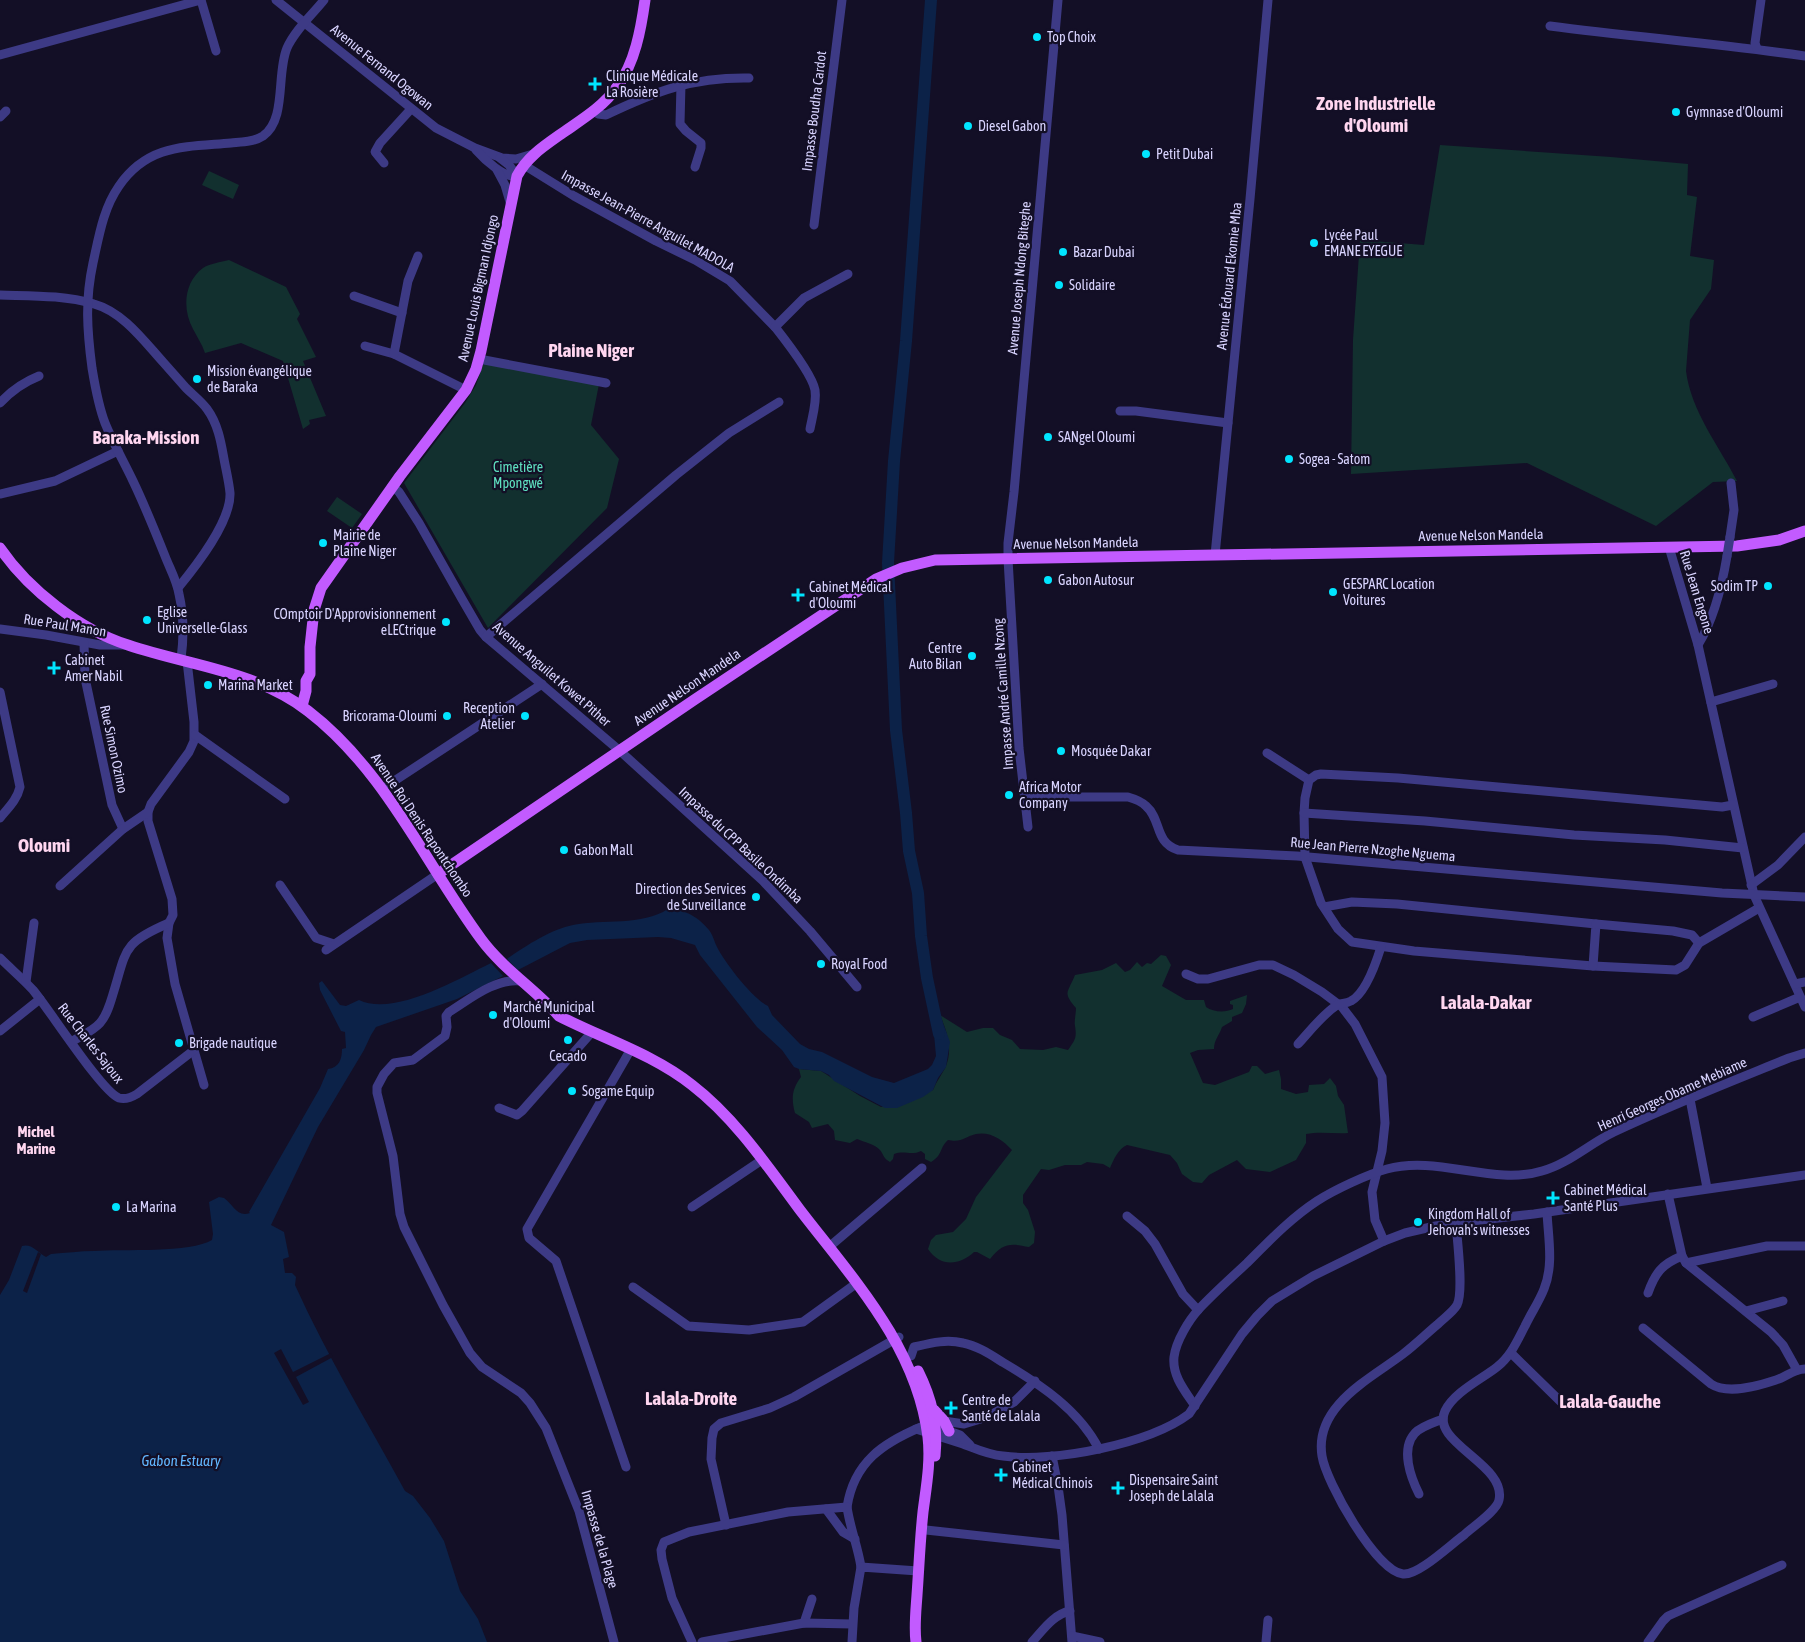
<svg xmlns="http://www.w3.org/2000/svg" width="1805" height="1642" viewBox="0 0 1805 1642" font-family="'Asap Condensed',sans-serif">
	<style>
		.green { fill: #12302f }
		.water { fill: #0c2248 }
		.pier { fill: #130f26 }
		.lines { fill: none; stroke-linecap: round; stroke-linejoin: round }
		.river { stroke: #0c2248; stroke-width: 12 }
		.minor { stroke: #3d3a85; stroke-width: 9 }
		.major { stroke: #c25bff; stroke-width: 11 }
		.minor-bridge { stroke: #3d3a85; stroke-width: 9 }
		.poi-dot { fill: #00e5ff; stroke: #130f26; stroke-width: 2 }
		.labels { text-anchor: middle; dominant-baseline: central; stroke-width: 4.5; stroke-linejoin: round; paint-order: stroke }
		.poi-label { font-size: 14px; fill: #d9d4ff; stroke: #130f26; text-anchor: start }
		.street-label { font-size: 14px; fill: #d9d4ff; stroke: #130f26 }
		.park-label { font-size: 14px; fill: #5fe0c0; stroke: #130f26 }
		.neighbourhood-label { font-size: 15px; font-weight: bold; fill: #ffd6f0; stroke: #130f26 }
		.water-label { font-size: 15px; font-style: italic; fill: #62b6ff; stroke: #130f26 }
		.district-label { font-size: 19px; font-weight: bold; fill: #ffd6f0; stroke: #130f26 }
	</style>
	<rect width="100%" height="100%" fill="#130f26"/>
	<!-- green -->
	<g class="green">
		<path d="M1440,145l171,12 77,7 -1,31 10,2 -7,59 24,4 -3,29 -21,31 -4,51c5,40 33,75 51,110l-24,1 -57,44 -129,-63 -176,11 2,-134 7,-100 64,5z"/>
		<path d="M209,171l30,14 -6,14 -31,-14z"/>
		<path d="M229,260l57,27 14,27 -3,5 19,38 -13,4 23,55 -17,4 1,4 -7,5 -20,-68 -42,-18 -36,10c-3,-9 -8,-16 -12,-24 -11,-20 -9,-47 10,-61 6,-4 18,-6 26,-8z"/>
		<path d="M484,362l115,22 -8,41 28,34 -12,49 -119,120 -84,-145 61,-80 11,-18z"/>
		<path d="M337,497l25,17 -10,14 -25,-17z"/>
		<path d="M1161,955l5,1 5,9 -9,21 24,14h18l2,7c7,5 19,6 27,2v-4l-3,-1v-3l17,-6 -1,9 -4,9 -10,4v4l-10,6c-3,9 -8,13 -8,22l-16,1 -8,3 13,30 12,2 34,-13 3,-6h5l8,8 14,-4 2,9v10l15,5 12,-2 1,-7 15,-1 6,-6 6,8 2,10 6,9 4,28c-14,1 -28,-2 -42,1v9l-10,17 -26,12 -24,-3 -9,-9 -28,15 -7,8 -9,-1 -11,-8 -5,-11 -7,-8 -43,-10c-9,4 -13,14 -17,23l-7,-4 -16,-2 -6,3h-16l-16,5 -8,-1 -18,26v8l5,7 7,22 -1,11 -5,4c-19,-4 -26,-4 -39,12l-13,-7h-3c-15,14 -34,15 -46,-3l3,-9 5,-5 17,-3 13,-13 10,-22 36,-47c-9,-10 -22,-19 -36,-16 -12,3 -14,9 -28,6 -9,8 -5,15 -17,22l-6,-3v-5l-4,-3c-10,5 -16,-1 -27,3l-1,5 -3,3c-7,-4 -6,-7 -10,-12 -5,-6 -16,-8 -23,-11l-7,4 -15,-3 -1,-9 -6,-7 -16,4 -3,-6 -14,-9c-4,-15 -3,-24 6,-36l-2,-8 22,2 39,25 21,11 52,-17c3,-8 10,-17 13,-24 7,-18 1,-34 -6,-51l27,17 16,-4h10l7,7 12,5 8,9 23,1 13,-3 12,3c7,-10 9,-12 7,-24 -1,-5 1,-12 1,-18 -14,-16 -8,-15 -1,-33l27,-5 14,-7 9,9 5,-2 7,-8 5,5 5,-4 4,1z"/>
	</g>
	<!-- water -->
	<g class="water">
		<path d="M668,909c15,-1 32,9 41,21 4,5 5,11 8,17 8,16 36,52 51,59l4,9 28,29 9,5 13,3 50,25 22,6 34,-14 4,-4 4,-9 -2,-22 -3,-11 9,-8 10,27 -4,25 -8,11 -5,12 -10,7 -26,11h-12l-51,-27 -5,-6 -8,-4 -22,-2 -5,-2 -12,-17 -25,-23 -57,-72 -5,-10 -24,-7 -13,-1 -71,3 -17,3 -52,27 -11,-11c18,-13 45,-30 66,-34 30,-6 69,1 95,-16z"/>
		<path d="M491,963l12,13 -46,23 -81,28 -5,8 -7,15 -46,77 -47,98 13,7 5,25 -6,2 2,14h7l4,4 -1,8c32,71 73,138 110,206l8,5 17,22 14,23 16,50 18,28 9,23h-487v-347l9,-15 13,-34c10,-3 16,7 24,11l5,-3c15,-1 29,-3 43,-3 28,-2 97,2 118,-11l1,-6 -4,-32 10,-5 5,1c9,6 13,20 26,15l-1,-1 71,-124 8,-19c11,-1 14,-10 14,-20l4,-1 -1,-16 -4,-1 -21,-41 -1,-7 3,-2 18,24 6,1 13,-6c35,17 99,-21 132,-37z"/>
	</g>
	<!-- pier -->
	<g class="pier">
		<path d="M38,1252l3,2 -14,39 -4,-2z"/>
		<path d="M281,1349l12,23 38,-19 2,4 -37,20 13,25 -6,3 -29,-52z"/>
	</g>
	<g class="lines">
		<!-- river -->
		<path class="river" d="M931,0l-25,341 -12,120 -6,102 8,167 10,83 3,38 9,42 3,43 6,42 12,56"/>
		<!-- minor -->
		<g class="minor">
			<path d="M201,0l15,51"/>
			<path d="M276,0l160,128 39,20 27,10 14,1 17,-5"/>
			<path d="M1550,26c85,11 170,18 255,30"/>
			<path d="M1757,49l-2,-6 6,-43"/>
			<path d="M0,55l201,-55"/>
			<path d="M681,84l-1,40 6,7 15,12v5l-6,19"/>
			<path d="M594,111l4,3 8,1c50,-24 87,-38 143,-37"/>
			<path d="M0,117l6,-6"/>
			<path d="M476,150c8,9 29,29 41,26l-8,-11 -9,-7"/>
			<path d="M384,163l-9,-11 5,-9 31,-34"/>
			<path d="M524,165l50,31 82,45 39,19 35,21 45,46"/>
			<path d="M497,170l8,15 5,17"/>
			<path d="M814,225l28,-225"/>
			<path d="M0,295c31,1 64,0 94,9 29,8 50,37 69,58 8,9 15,17 23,26 7,7 15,13 21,21 11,15 14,33 17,50 2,11 5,23 6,34 1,29 -34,73 -52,95"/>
			<path d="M354,296l48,17"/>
			<path d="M365,346l29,8 72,36"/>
			<path d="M394,354l14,-73 10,-25"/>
			<path d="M479,359l127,24"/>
			<path d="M0,403c11,-12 24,-21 39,-27"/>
			<path d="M1120,411h16l92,12"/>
			<path d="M810,429c2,-11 7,-27 5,-39 -3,-16 -29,-49 -40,-63l29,-29 44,-24"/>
			<path d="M392,486l7,6 20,31 43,76 18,31 6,7 134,114 143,130 47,50 47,56"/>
			<path d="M0,494l55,-13 63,-30"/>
			<path d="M1730,537l4,-27 -3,-27"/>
			<path d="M1669,547l29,98 56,250 51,112"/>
			<path d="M1215,555l35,-356 18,-199"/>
			<path d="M0,629l46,6 54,10h26"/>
			<path d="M486,637l190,-162 53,-42 50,-31"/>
			<path d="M84,643l1,35 27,127 11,24"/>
			<path d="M1698,645c16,-26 24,-59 29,-89"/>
			<path d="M181,659c3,-22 3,-43 -2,-65 -2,-13 -9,-25 -14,-38 -10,-25 -20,-50 -32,-75 -9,-19 -20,-38 -28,-58 -7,-18 -10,-37 -13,-55 -5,-38 -7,-68 1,-105 6,-27 10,-54 26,-77 29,-42 67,-39 112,-43 11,-1 23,-1 32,-7 24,-17 13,-62 24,-88 8,-18 25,-33 37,-48"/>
			<path d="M187,661l7,61v19l-5,11 -38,52 -3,8v9l24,78 1,16 -4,8 -2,15 8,46 29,101"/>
			<path d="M0,692l20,95c-3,13 -12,21 -20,31"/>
			<path d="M1711,702l62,-18"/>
			<path d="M195,735l90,64"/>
			<path d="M1267,753l42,27"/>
			<path d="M1023,786l9,10 5,1h91c7,2 13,4 18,9 16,14 8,36 32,44l119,6 425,37 83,4"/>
			<path d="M382,789l160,-105"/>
			<path d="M1733,805l-11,2 -324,-29 -77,-4 -5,1 -7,5 -4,18 -1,15 1,44 16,46 17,26 14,13 62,9 179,15 83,4 9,-5 14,-22 60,-35"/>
			<path d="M1304,813l121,8 149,14 91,5 78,8"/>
			<path d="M1028,827l-9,-79 -11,-189v-16l6,-51 44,-492"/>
			<path d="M280,885l36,53 18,6"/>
			<path d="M1751,885l27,-20 27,-28"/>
			<path d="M60,886l63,-57 25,-17"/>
			<path d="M1324,907l28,-5 45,2 199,20 -3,42"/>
			<path d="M1596,924l77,7 19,4 7,8"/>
			<path d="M326,950l112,-76"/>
			<path d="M0,958c11,11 23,21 33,32 16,19 69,102 86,108 7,2 13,-1 18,-4l57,-44"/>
			<path d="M1186,974l12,5h10l51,-14h14l21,10 28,17 20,15 13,17 27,53 3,46 -3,28 -10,41 3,28 9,21"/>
			<path d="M521,981c-26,-3 -51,18 -72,31l-3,4 1,11 -2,9 -32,24 -19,3 -10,11 -7,13v6l16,63 7,58 4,13 39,78 27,48 12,14 39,26 9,10 16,25 33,83 35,131"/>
			<path d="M26,982l8,-59"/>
			<path d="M1795,984l10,-2"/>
			<path d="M1753,1017l47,-20"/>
			<path d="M0,1031l40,-32"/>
			<path d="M71,1042c10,-6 22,-11 29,-19 7,-8 10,-19 13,-29 14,-45 9,-51 56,-71"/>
			<path d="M1298,1044c12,-13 24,-29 39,-39 4,-2 9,-1 14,-4 15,-8 25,-38 30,-54"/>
			<path d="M1690,1099l17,89"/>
			<path d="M499,1108l18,7 5,-4 70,-79"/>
			<path d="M1668,1194l14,62 4,7 85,69 12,13 14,25"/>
			<path d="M692,1207l70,-47"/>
			<path d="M1127,1216l18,15 10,13 28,50 15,16"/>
			<path d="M1456,1223c1,16 8,69 1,82 -4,7 -13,13 -19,19 -12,10 -23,21 -35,30 -33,25 -89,52 -81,102 4,26 54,115 81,118 15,2 48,-30 61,-39 8,-8 33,-24 35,-35 8,-36 -69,-57 -54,-89 9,-19 37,-32 52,-44 14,-11 20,-26 28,-41 6,-13 14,-24 19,-37 10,-24 4,-53 3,-77"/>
			<path d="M829,1247l93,-79"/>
			<path d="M1686,1263l81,-17h38"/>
			<path d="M633,1287l55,39 61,4 54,-8 54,-39"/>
			<path d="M1648,1293c7,-20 14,-29 34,-37"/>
			<path d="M1746,1311l37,-10"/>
			<path d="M1643,1328l68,56c17,11 47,2 65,-4 10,-3 18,-11 29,-11"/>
			<path d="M1511,1353l50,49"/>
			<path d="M911,1356l3,-9c17,-4 32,-8 49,-4 15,3 28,12 41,20 37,22 75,47 95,86"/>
			<path d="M1195,1406c-10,-15 -23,-30 -21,-49 2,-16 15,-37 25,-48 15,-16 32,-31 48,-46 22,-22 44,-45 70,-62 17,-11 51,-27 70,-32 51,-14 106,17 155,2 26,-7 47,-27 72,-39 57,-27 116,-50 175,-74l16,-5"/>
			<path d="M944,1421l20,3 23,-7 27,-15 21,-21"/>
			<path d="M916,1429c16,5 31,10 47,15 13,5 26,11 40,12 50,7 146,-12 186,-42l53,-80 15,-18 15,-15 41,-25 71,-35 21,-8 39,-9 90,-10 271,-39"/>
			<path d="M943,1429l17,6 10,10"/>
			<path d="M1052,1456l6,30 4,29 10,127"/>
			<path d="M626,1467l-70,-206 -27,-23 -2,-9 104,-180"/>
			<path d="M1419,1494c-8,-16 -19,-45 -4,-61 7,-7 18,-10 28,-14"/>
			<path d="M847,1507c7,-45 36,-64 74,-80"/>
			<path d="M826,1509l17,23 12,7"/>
			<path d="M726,1525l-15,-66 1,-21 2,-9 7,-6 49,-15 24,-11 105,-60"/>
			<path d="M926,1530l138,15"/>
			<path d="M804,1623l8,-24"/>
			<path d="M1072,1636l28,6"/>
			<path d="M692,1642l-20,-44 -10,-39 -1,-9 3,-8 25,-10 99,-20 59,-5c3,21 11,40 14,60"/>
			<path d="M702,1642l102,-19 48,1"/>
			<path d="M852,1642l2,-34 7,-41 57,4"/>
			<path d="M1032,1642c11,-12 22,-28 38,-31"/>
			<path d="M1266,1642l2,-22"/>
			<path d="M1648,1642l15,-21 5,-5 114,-51"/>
		</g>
		<!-- major -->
		<g class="major">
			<path d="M0,548c28,41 80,82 128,97 62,21 126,25 180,66 77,59 117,152 173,228 22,30 54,50 78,77 45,23 94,38 133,69 43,33 76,82 108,125 53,69 117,137 128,227 3,25 -2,51 -5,75 -3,28 -4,55 -6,83 -1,15 -3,32 -1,47"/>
			<path d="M302,706l4,-15v-10l4,-7v-27l4,-37 7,-22 79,-112 66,-86 10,-21 5,-18 36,-175c10,-19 27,-30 44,-42 20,-14 42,-27 56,-47 18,-24 24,-58 28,-87"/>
			<path d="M438,874l256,-174 182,-121 26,-11 33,-8 802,-14 42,-6 26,-9"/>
			<path d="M918,1371c14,28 20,54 17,85"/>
			<path d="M934,1410l10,11 5,10"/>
		</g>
		<!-- minor-bridge -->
		<path class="minor-bridge" d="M1727,556l3,-19"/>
	</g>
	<!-- markers -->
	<g class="poi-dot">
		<circle cx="1037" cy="37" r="5"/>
		<path d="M592.5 76.5h5v5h5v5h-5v5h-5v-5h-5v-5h5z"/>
		<circle cx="1676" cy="112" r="5"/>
		<circle cx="968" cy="126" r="5"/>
		<circle cx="1146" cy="154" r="5"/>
		<circle cx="1314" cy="243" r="5"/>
		<circle cx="1063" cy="252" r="5"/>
		<circle cx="1059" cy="285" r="5"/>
		<circle cx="197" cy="379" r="5"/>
		<circle cx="1048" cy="437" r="5"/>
		<circle cx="1289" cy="459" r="5"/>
		<circle cx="323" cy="543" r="5"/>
		<circle cx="1048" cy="580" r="5"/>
		<circle cx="1768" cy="586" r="5"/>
		<circle cx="1333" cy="592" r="5"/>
		<path d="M795.5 587.5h5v5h5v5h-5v5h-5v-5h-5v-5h5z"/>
		<circle cx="147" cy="620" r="5"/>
		<circle cx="446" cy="622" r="5"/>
		<circle cx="972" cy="656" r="5"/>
		<path d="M51.5 660.5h5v5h5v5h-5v5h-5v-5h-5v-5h5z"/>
		<circle cx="208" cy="685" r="5"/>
		<circle cx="447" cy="716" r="5"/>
		<circle cx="525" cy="716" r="5"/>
		<circle cx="1061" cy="751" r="5"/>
		<circle cx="1009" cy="795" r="5"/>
		<circle cx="564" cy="850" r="5"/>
		<circle cx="756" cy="897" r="5"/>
		<circle cx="821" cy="964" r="5"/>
		<circle cx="493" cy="1015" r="5"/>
		<circle cx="568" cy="1040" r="5"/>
		<circle cx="179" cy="1043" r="5"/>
		<circle cx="572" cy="1091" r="5"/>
		<path d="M1550.5 1190.5h5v5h5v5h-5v5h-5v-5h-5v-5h5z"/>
		<circle cx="116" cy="1207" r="5"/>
		<circle cx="1418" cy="1222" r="5"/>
		<path d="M948.5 1400.5h5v5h5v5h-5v5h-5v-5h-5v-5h5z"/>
		<path d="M998.5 1467.5h5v5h5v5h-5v5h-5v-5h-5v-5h5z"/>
		<path d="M1115.5 1480.5h5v5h5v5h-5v5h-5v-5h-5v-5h5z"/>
	</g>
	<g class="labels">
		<!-- poi labels -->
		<g class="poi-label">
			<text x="1047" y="37">Top Choix</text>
			<text x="606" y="76">Clinique Médicale<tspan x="606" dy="16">La Rosière</tspan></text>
			<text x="1686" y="112">Gymnase d'Oloumi</text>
			<text x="978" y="126">Diesel Gabon</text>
			<text x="1156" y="154">Petit Dubai</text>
			<text x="1324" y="235">Lycée Paul<tspan x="1324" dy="16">EMANE EYEGUE</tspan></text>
			<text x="1073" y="252">Bazar Dubai</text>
			<text x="1069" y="285">Solidaire</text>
			<text x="207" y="371">Mission évangélique<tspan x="207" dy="16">de Baraka</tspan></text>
			<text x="1058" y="437">SANgel Oloumi</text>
			<text x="1299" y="459">Sogea - Satom</text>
			<text x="333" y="535">Mairie de<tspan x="333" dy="16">Plaine Niger</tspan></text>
			<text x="1058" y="580">Gabon Autosur</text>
			<text x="1343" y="584">GESPARC Location<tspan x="1343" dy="16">Voitures</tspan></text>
			<text x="1758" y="586" text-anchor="end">Sodim TP</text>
			<text x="809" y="587">Cabinet Médical<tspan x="809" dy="16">d'Oloumi</tspan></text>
			<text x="157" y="612">Eglise<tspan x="157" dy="16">Universelle-Glass</tspan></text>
			<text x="436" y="614" text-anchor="end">COmptoir D'Approvisionnement<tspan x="436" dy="16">eLECtrique</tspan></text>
			<text x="962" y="648" text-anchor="end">Centre<tspan x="962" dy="16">Auto Bilan</tspan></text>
			<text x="65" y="660">Cabinet<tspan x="65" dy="16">Amer Nabil</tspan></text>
			<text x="218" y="685">Marina Market</text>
			<text x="515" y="708" text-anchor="end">Reception<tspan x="515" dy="16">Atelier</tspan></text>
			<text x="437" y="716" text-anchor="end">Bricorama-Oloumi</text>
			<text x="1071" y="751">Mosquée Dakar</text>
			<text x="1019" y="787">Africa Motor<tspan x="1019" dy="16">Company</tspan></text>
			<text x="574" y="850">Gabon Mall</text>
			<text x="746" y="889" text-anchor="end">Direction des Services<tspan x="746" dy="16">de Surveillance</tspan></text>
			<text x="831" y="964">Royal Food</text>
			<text x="503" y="1007">Marché Municipal<tspan x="503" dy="16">d'Oloumi</tspan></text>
			<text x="189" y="1043">Brigade nautique</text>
			<text x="568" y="1056" text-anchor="middle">Cecado</text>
			<text x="582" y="1091">Sogame Equip</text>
			<text x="1564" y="1190">Cabinet Médical<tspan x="1564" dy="16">Santé Plus</tspan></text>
			<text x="126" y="1207">La Marina</text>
			<text x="1428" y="1214">Kingdom Hall of<tspan x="1428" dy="16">Jehovah's witnesses</tspan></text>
			<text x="962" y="1400">Centre de<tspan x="962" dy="16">Santé de Lalala</tspan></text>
			<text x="1012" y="1467">Cabinet<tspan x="1012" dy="16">Médical Chinois</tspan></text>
			<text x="1129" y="1480">Dispensaire Saint<tspan x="1129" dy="16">Joseph de Lalala</tspan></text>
		</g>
		<!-- street labels -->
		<g class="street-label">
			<text transform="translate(382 67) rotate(39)">Avenue Fernand Ogowan</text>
			<text transform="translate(814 111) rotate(-83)">Impasse Boudha Cardot</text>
			<text transform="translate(648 221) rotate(29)">Impasse Jean-Pierre Anguilet MADOLA</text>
			<text transform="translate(1229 276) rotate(-84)">Avenue Édouard Ekomie Mba</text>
			<text transform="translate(1019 278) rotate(-85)">Avenue Joseph Ndong Biteghe</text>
			<text transform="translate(478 288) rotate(-78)">Avenue Louis Bigman Idjongo</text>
			<text transform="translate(1481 535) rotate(-1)">Avenue Nelson Mandela</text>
			<text transform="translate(1076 543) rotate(-1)">Avenue Nelson Mandela</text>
			<text transform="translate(1697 592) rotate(73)">Rue Jean Engone</text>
			<text transform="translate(65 625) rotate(9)">Rue Paul Manon</text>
			<text transform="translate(552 674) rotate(41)">Avenue Anguilet Kowet Pither</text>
			<text transform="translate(687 687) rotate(-34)">Avenue Nelson Mandela</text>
			<text transform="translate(1003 694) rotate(-94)">Impasse André Camille Nzong</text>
			<text transform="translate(114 749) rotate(78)">Rue Simon Ozimo</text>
			<text transform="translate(422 825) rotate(56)">Avenue Roi Denis Rapontchombo</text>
			<text transform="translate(741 845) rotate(43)">Impasse du CPP Basile Ondimba</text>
			<text transform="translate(1373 849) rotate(5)">Rue Jean Pierre Nzoghe Nguema</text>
			<text transform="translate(91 1043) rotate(52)">Rue Charles Sajoux</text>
			<text transform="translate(1672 1094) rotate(-24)">Henri Georges Obame Mebiame</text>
			<text transform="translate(600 1539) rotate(74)">Impasse de la Plage</text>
		</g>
		<!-- park labels -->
		<g class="park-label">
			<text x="518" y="467">Cimetière<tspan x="518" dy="16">Mpongwé</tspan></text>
		</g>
		<!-- neighbourhood labels -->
		<g class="neighbourhood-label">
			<text x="36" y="1131">Michel<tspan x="36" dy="17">Marine</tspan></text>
		</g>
		<!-- water labels -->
		<g class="water-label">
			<text x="181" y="1460">Gabon Estuary</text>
		</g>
		<!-- district labels -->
		<g class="district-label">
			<text x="1376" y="103">Zone Industrielle<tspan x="1376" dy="22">d'Oloumi</tspan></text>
			<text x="591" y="350">Plaine Niger</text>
			<text x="146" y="437">Baraka-Mission</text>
			<text x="44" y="845">Oloumi</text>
			<text x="1486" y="1002">Lalala-Dakar</text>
			<text x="691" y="1398">Lalala-Droite</text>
			<text x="1610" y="1401">Lalala-Gauche</text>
		</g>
	</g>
</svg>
